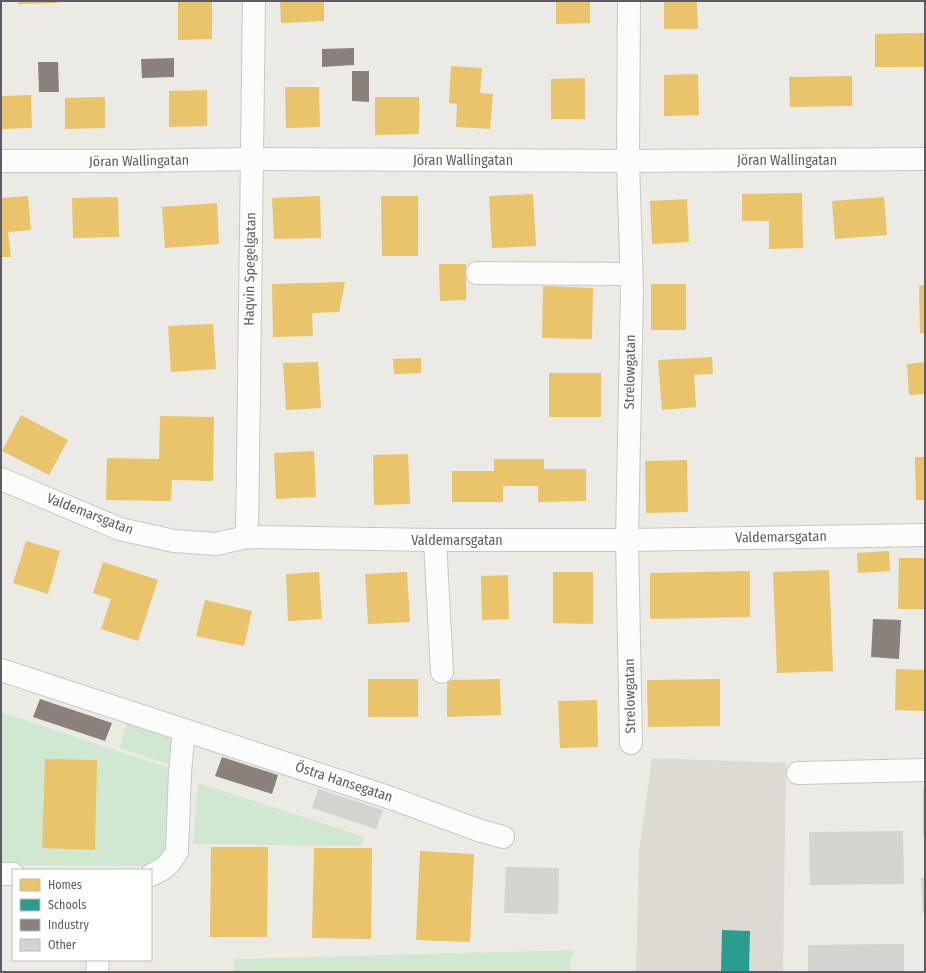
<svg xmlns="http://www.w3.org/2000/svg" width="926" height="973" viewBox="0 0 926 973" font-family="'Fira Sans Condensed',sans-serif">
	<style>
		.education { fill: #dcdad2 }
		.green { fill: #d1e8d0 }
		.homes { fill: #e9c46a }
		.schools { fill: #2a9d8f }
		.industry { fill: #8a817c }
		.building { fill: #d4d3cf }
		.lines { fill: none; stroke-linecap: round; stroke-linejoin: round }
		.minor-casing { stroke: #c7c8c6; stroke-width: 24 }
		.minor { stroke: #fcfcfb; stroke-width: 22 }
		.labels { text-anchor: middle; dominant-baseline: central; stroke-width: 4; stroke-linejoin: round; paint-order: stroke }
		.street-label { font-size: 14px; fill: #5a5d63; stroke: #fff }
	</style>
	<rect width="100%" height="100%" fill="#ebeae4"/>
	<!-- education -->
	<path class="education" d="M652,758l134,5 -3,209h-147l3,-120z"/>
	<!-- green -->
	<g class="green">
		<path d="M1,712l174,58 -5,78 -6,9 -17,9 -146,-1z"/>
		<path d="M129,718l49,17 -4,31 -55,-18z"/>
		<path d="M198,783l167,54 -5,9h-3l-164,-2z"/>
		<path d="M575,950l-5,11v11h-336v-13z"/>
	</g>
	<!-- homes -->
	<g class="homes">
		<path d="M18,1h40v2l-40,1z"/>
		<path d="M178,1h34v38l-34,1z"/>
		<path d="M280,1h44v20l-43,2z"/>
		<path d="M556,1h34v22l-34,1z"/>
		<path d="M664,1h33l1,28h-34z"/>
		<path d="M925,33v34h-50v-33z"/>
		<path d="M451,66l31,2 -2,25 13,1 -3,35 -34,-2 1,-23 -8,-1z"/>
		<path d="M698,74l1,41 -35,1v-41z"/>
		<path d="M852,76v30l-62,1 -1,-30z"/>
		<path d="M585,78v41h-34v-40z"/>
		<path d="M285,87h34l1,40 -34,1z"/>
		<path d="M207,90v36l-38,1v-36z"/>
		<path d="M31,95l1,33 -31,1v-33z"/>
		<path d="M105,97v31l-40,1v-31z"/>
		<path d="M375,97h44v37l-44,1z"/>
		<path d="M802,193l1,55 -34,1v-28h-27v-27z"/>
		<path d="M533,194l3,52 -44,2 -3,-52z"/>
		<path d="M28,196l3,34 -23,2 3,25h-10v-59z"/>
		<path d="M320,196l1,42 -47,1 -2,-41z"/>
		<path d="M381,196h37v60h-36z"/>
		<path d="M118,197l1,40 -46,1 -1,-40z"/>
		<path d="M884,197l3,38 -52,4 -3,-38z"/>
		<path d="M687,199l2,43 -37,2 -2,-43z"/>
		<path d="M217,203l2,41 -54,4 -3,-41z"/>
		<path d="M439,264h27v36l-26,1z"/>
		<path d="M345,282l-6,30 -27,1 1,23 -40,1 -1,-53z"/>
		<rect x="651" y="284" width="35" height="46"/>
		<path d="M925,285v48h-5l-1,-47z"/>
		<path d="M543,286l50,2 -1,51 -50,-1z"/>
		<path d="M213,324l3,45 -45,3 -3,-46z"/>
		<path d="M712,357l1,17 -19,1 2,32 -34,3 -4,-50z"/>
		<path d="M421,358v15l-27,1 -1,-15z"/>
		<path d="M318,362l3,46 -35,2 -3,-47z"/>
		<path d="M925,362v32l-16,1 -2,-31z"/>
		<rect x="549" y="373" width="52" height="44"/>
		<path d="M21,415l47,25 -19,35 -47,-24z"/>
		<path d="M160,416l54,1 -1,64 -41,-1 -1,21 -65,-1 1,-42 52,1z"/>
		<path d="M314,451l2,46 -40,2 -2,-46z"/>
		<path d="M408,454l2,50 -36,1 -1,-50z"/>
		<path d="M915,457h10v43h-9z"/>
		<path d="M494,459h50v10h42v32l-48,1v-16h-35v16h-51v-31h42z"/>
		<path d="M687,460l1,52 -42,1 -1,-52z"/>
		<path d="M26,541l34,10 -12,43 -35,-11z"/>
		<path d="M889,551l1,20 -32,2 -1,-20z"/>
		<path d="M899,558h26v51h-27z"/>
		<path d="M103,562l55,18 -20,61 -37,-12 10,-30 -18,-6z"/>
		<path d="M829,570l4,101 -56,2 -4,-101z"/>
		<path d="M750,571v46l-100,2v-46z"/>
		<path d="M319,572l3,47 -34,2 -2,-47z"/>
		<path d="M407,572l3,50 -42,2 -3,-50z"/>
		<path d="M553,572h40v52l-40,-1z"/>
		<path d="M508,575l1,44 -27,1 -1,-44z"/>
		<path d="M205,600l47,11 -8,35 -48,-10z"/>
		<path d="M896,669l29,1v41l-30,-1z"/>
		<rect x="368" y="679" width="50" height="38"/>
		<path d="M500,679l1,36 -54,2v-37z"/>
		<path d="M720,679v47l-72,1 -1,-47z"/>
		<path d="M597,700l1,47 -38,1 -2,-47z"/>
		<path d="M45,759l52,1 -2,90 -53,-2z"/>
		<path d="M211,847h57l-1,90h-57z"/>
		<path d="M314,848h58l-1,91 -59,-1z"/>
		<path d="M420,851l54,3 -4,88 -54,-2z"/>
	</g>
	<!-- schools -->
	<path class="schools" d="M722,930l28,1 -1,41h-28z"/>
	<!-- industry -->
	<g class="industry">
		<path d="M354,48v17l-32,2v-18z"/>
		<path d="M174,58v19l-32,1 -1,-19z"/>
		<path d="M38,62h20l1,30h-20z"/>
		<path d="M352,71h17v31l-17,-1z"/>
		<path d="M873,619l28,1 -2,39 -28,-2z"/>
		<path d="M40,699l72,24 -7,18 -72,-24z"/>
		<path d="M222,757l56,18 -6,19 -57,-18z"/>
	</g>
	<!-- building -->
	<g class="building">
		<rect x="923" y="787" width="2" height="50"/>
		<path d="M318,789l65,21 -7,19 -64,-21z"/>
		<path d="M903,831l1,53 -94,1 -1,-53z"/>
		<path d="M506,867l53,1 -1,46 -54,-1z"/>
		<path d="M921,878h4v35h-2z"/>
		<path d="M904,944v28h-96v-27z"/>
	</g>
	<g class="lines">
		<!-- minor casing -->
		<g class="minor-casing">
			<g id="minor">
				<path d="M629,1l-1,160 4,128 -5,251 4,203"/>
				<path d="M1,161h127l123,-2 377,2 297,-2"/>
				<path d="M477,273l154,1"/>
				<path d="M1,479l119,50 54,12 42,3 31,-7 188,3h192l298,-5"/>
				<path d="M247,537l7,-536"/>
				<path d="M435,540l7,132"/>
				<path d="M1,670l183,60 -4,42 -3,80c-8,13 -12,17 -26,23"/>
				<path d="M184,730l207,68 87,32 25,7"/>
				<path d="M798,773l127,-3"/>
				<path d="M1,874h12"/>
				<path d="M97,972l1,-12"/>
			</g>
		</g>
		<!-- minor -->
		<use href="#minor" class="minor"/>
	</g>
	<g class="labels">
		<!-- street labels -->
		<g class="street-label">
			<text x="463" y="160">Jöran Wallingatan</text>
			<text x="787" y="160">Jöran Wallingatan</text>
			<text transform="translate(139 161) rotate(-1)">Jöran Wallingatan</text>
			<text transform="translate(250 269) rotate(-89)">Haqvin Spegelgatan</text>
			<text transform="translate(630 372) rotate(-89)">Strelowgatan</text>
			<text transform="translate(90 514) rotate(21)">Valdemarsgatan</text>
			<text transform="translate(781 537) rotate(-1)">Valdemarsgatan</text>
			<text x="457" y="540">Valdemarsgatan</text>
			<text transform="translate(630 696) rotate(-91)">Strelowgatan</text>
			<text transform="translate(344 782) rotate(18)">Östra Hansegatan</text>
		</g>
	</g>
	<!-- border -->
	<rect width="926" height="973" fill="none" stroke="#5a5d63" stroke-width="4"/>
	<!-- legend -->
	<rect x="12" y="869" width="140" height="92" fill="#ffffff" stroke="#bdbec1"/>
	<rect x="20" y="879" width="20" height="12" fill="#e9c46a" stroke="#bdbec1"/>
	<text x="48" y="889" font-size="12" fill="#5a5d63">Homes</text>
	<rect x="20" y="899" width="20" height="12" fill="#2a9d8f" stroke="#bdbec1"/>
	<text x="48" y="909" font-size="12" fill="#5a5d63">Schools</text>
	<rect x="20" y="919" width="20" height="12" fill="#8a817c" stroke="#bdbec1"/>
	<text x="48" y="929" font-size="12" fill="#5a5d63">Industry</text>
	<rect x="20" y="939" width="20" height="12" fill="#d4d3cf" stroke="#bdbec1"/>
	<text x="48" y="949" font-size="12" fill="#5a5d63">Other</text>
</svg>
